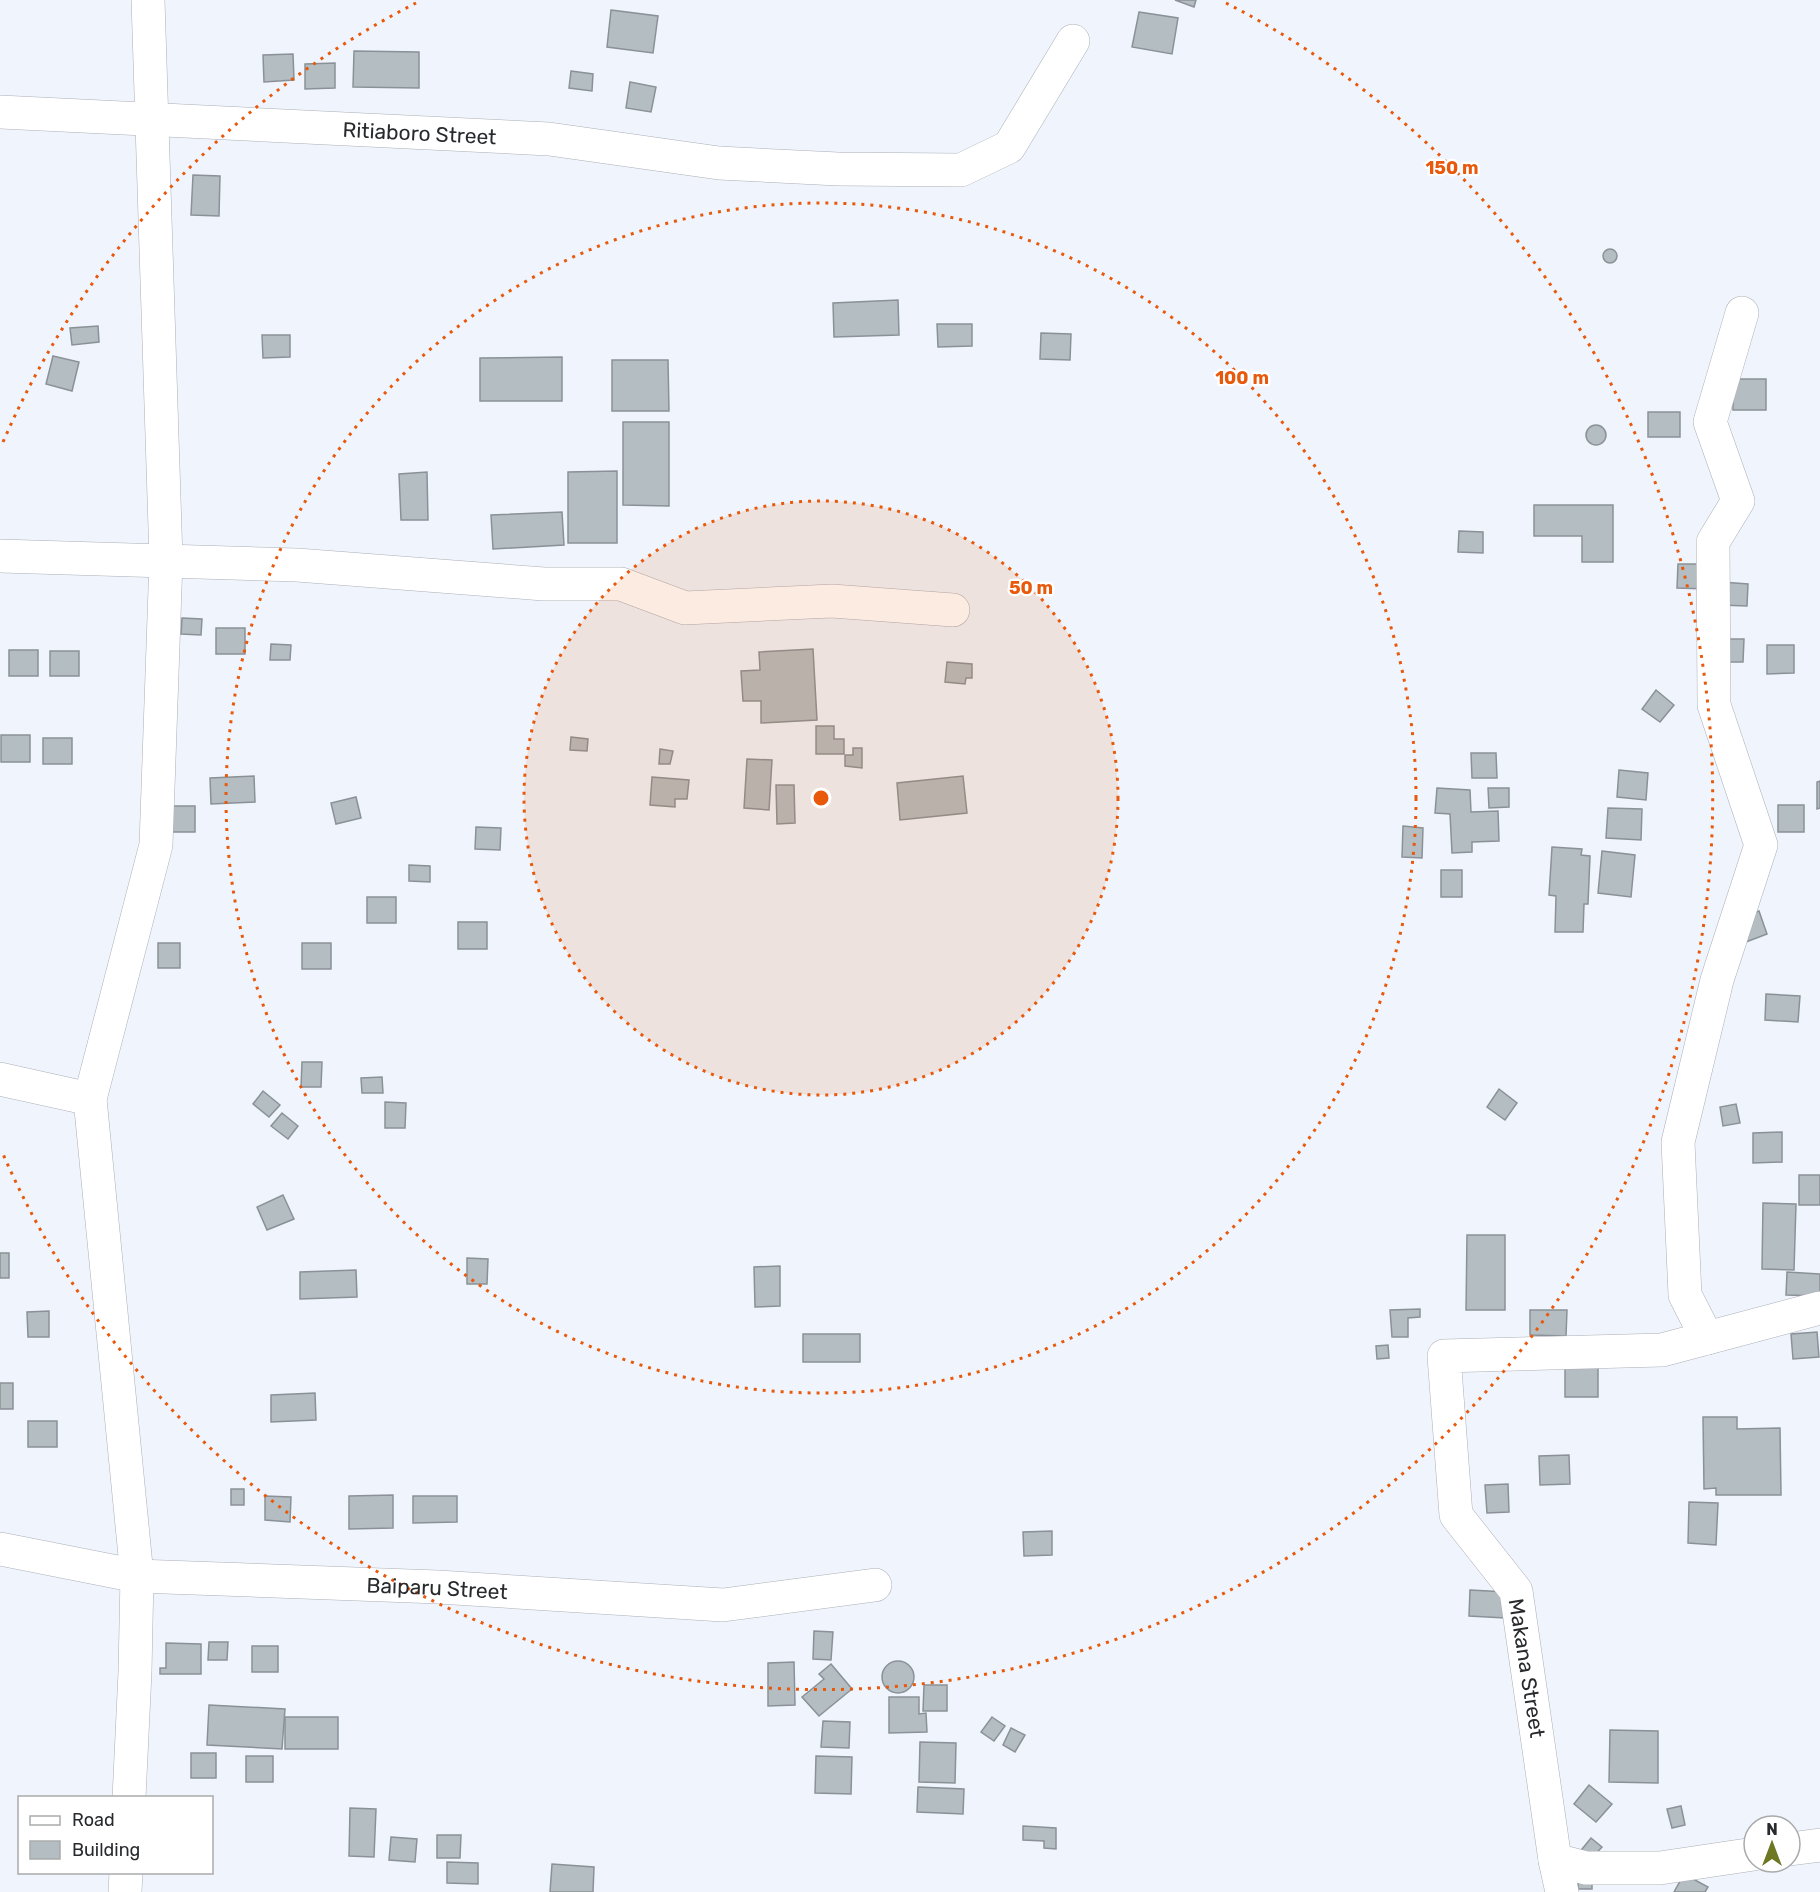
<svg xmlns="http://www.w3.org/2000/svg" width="1820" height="1892" viewBox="0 0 1820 1892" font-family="Rubik,sans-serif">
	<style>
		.building { fill: #b4bdc2; stroke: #8a9297; stroke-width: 1.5 }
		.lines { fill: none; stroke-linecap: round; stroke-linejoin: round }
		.minor-casing { stroke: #acafb7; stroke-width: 34 }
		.minor { stroke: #fff; stroke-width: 33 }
		.ring { fill: none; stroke: #e8590c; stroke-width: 3; stroke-dasharray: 3 6 }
		.labels { text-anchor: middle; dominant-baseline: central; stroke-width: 4.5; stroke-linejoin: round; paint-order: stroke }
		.street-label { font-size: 21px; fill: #282a2d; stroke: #fff }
		.centre { fill: #e8590c; stroke: #fff; stroke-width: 3 }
		.ring-label { font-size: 18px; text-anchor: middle; font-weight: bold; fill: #e8590c; stroke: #fff; stroke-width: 4.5; stroke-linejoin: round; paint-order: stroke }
	</style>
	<rect width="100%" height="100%" fill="#f0f5fd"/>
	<!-- building -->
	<g class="building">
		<path d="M1175,0h21l-2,7z"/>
		<path d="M611,10l47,6 -5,37 -46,-6z"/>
		<path d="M1139,12l39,6 -6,36 -40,-7z"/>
		<path d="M354,51l65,1v36l-66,-1z"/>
		<path d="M293,54l1,26 -30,2 -1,-27z"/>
		<path d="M335,63v25l-30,1v-25z"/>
		<path d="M571,71l22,3 -1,17 -23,-3z"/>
		<path d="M630,82l26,5 -5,25 -25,-4z"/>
		<path d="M193,175l27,1 -1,40 -28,-1z"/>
		<circle cx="1610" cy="256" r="7"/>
		<path d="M898,300l1,35 -65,2 -1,-34z"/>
		<path d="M937,324h35v22l-34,1z"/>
		<path d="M98,326l1,16 -27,3 -2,-17z"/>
		<path d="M1041,333l30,1 -1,26 -30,-1z"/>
		<path d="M262,335h28v22l-27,1z"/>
		<path d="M53,356l26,6 -7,29 -26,-7z"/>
		<path d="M562,357v44h-82v-43z"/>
		<path d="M612,360h56l1,51h-57z"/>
		<rect x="1733" y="379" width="33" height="31"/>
		<rect x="1648" y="412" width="32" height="25"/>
		<path d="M623,422h46v84l-46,-1z"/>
		<circle cx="1596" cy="435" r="10"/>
		<path d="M617,471v72h-49v-71z"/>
		<path d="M427,472l1,48h-27l-2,-46z"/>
		<path d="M1534,505h79v57h-31v-26h-48z"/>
		<path d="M562,512l2,33 -71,4 -2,-34z"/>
		<path d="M1459,531l24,1v21l-25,-1z"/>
		<path d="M1678,564h30l-1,25 -30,-1z"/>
		<path d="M1722,582l26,2 -1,22 -27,-1z"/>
		<path d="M182,618l20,1 -1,16 -20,-1z"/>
		<rect x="216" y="628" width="29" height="26"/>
		<path d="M1718,639h26l-1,23h-26z"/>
		<path d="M271,644l20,1 -1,15h-20z"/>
		<path d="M1767,645h27v28l-27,1z"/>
		<path d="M813,649l4,71 -56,3v-22h-18l-2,-30 19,-1 -1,-18z"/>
		<rect x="9" y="650" width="29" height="26"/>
		<rect x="50" y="651" width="29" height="25"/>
		<path d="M947,662l25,2v14h-6l-1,6 -20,-2z"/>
		<path d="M1656,690l18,15 -14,17 -18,-13z"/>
		<path d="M816,726h18v13h10v15h-28z"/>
		<rect x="1" y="735" width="29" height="27"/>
		<path d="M571,737l17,2 -1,12 -17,-1z"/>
		<rect x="43" y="738" width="29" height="26"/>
		<path d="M853,748h9v20l-17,-2v-11h8z"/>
		<path d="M660,749l13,2 -3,13h-11z"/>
		<path d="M1471,753h25l1,25h-25z"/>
		<path d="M747,759l25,1 -3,50 -25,-2z"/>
		<path d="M1619,770l29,3 -2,27 -29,-3z"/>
		<path d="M254,776l1,26 -44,2 -1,-26z"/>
		<path d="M963,776l4,37 -67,7 -3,-37z"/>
		<path d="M652,777l37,3 -2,19h-12v8l-25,-2z"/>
		<path d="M1820,781v27l-3,1v-27z"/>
		<path d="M776,785h18l1,38 -18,1z"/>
		<path d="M1437,788l33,2 1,22 27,-1 1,30 -27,1v10l-20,1 -2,-39 -15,-1z"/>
		<path d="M1488,788h21v19l-20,1z"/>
		<path d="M356,797l5,21 -25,6 -5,-21z"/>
		<rect x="1778" y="805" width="26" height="27"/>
		<rect x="166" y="806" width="29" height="26"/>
		<path d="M1608,808l34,1 -1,31 -35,-2z"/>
		<path d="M1403,826l20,2 -1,30 -20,-1z"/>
		<path d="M476,827l25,1 -1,22 -25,-1z"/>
		<path d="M1552,847l30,2 -1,6 9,1 -2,48h-4l-1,28h-28l1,-36 -7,-1z"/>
		<path d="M1602,851l33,4 -4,42 -33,-4z"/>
		<path d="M409,865l21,1v16l-21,-1z"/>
		<rect x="1441" y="870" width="21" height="27"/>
		<rect x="367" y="897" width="29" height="26"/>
		<path d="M1759,911l8,23 -21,8 -8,-23z"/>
		<rect x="458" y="922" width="29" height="27"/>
		<rect x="158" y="943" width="22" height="25"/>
		<rect x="302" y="943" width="29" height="26"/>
		<path d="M1766,994l34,2 -2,26 -33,-2z"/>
		<path d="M302,1062h20l-1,25h-20z"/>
		<path d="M382,1077l1,16h-21l-1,-15z"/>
		<path d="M1499,1089l18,14 -12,17 -18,-13z"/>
		<path d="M263,1091l17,14 -11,12 -16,-13z"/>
		<path d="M385,1102l21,1 -1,25h-20z"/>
		<path d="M1736,1104l4,19 -17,3 -3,-19z"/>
		<path d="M282,1113l16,13 -10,13 -17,-13z"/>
		<path d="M1782,1132v30l-29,1v-30z"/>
		<rect x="1799" y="1175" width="21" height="30"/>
		<path d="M283,1195l11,24 -27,11 -10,-23z"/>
		<path d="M1763,1203l33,1 -2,66 -32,-1z"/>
		<path d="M1467,1235h38v75h-39z"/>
		<rect x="0" y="1253" width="9" height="25"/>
		<path d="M467,1258l21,1 -1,25h-20z"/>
		<path d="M780,1266v40l-25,1 -1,-40z"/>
		<path d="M356,1270l1,27 -57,2v-27z"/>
		<path d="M1787,1272l33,2v22l-34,-1z"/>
		<path d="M1420,1309v8l-12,1v19h-16l-2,-27z"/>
		<path d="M1530,1310h37l-1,26 -36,-1z"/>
		<path d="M49,1311v26h-21l-1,-25z"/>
		<path d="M1817,1332l2,25 -26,2 -2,-25z"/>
		<rect x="803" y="1334" width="57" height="28"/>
		<path d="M1388,1345l1,13 -12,1 -1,-13z"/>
		<rect x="1565" y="1360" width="33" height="37"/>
		<rect x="0" y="1383" width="13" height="26"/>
		<path d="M315,1393l1,27 -45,2v-27z"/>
		<path d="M1703,1417h34v12l43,-1 1,67h-65v-7l-12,1z"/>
		<rect x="28" y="1421" width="29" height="26"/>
		<path d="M1569,1455l1,29 -30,1 -1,-29z"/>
		<path d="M1508,1484l1,28 -22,1 -2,-28z"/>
		<rect x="231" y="1489" width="13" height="16"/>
		<path d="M393,1495v33l-44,1v-33z"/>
		<path d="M265,1496l26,1 -1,25 -25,-2z"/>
		<path d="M413,1496h44v26l-44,1z"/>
		<path d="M1689,1502l29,1 -2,42 -28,-2z"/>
		<path d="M1052,1531v24l-28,1 -1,-24z"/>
		<path d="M1470,1590l37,2 -2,26 -36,-2z"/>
		<path d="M814,1631l19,1 -2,28 -18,-1z"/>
		<path d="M209,1642h19l-1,18h-19z"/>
		<path d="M166,1643l35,1v30h-41v-6h6z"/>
		<rect x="252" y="1646" width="26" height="26"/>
		<circle cx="898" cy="1677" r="16"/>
		<path d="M794,1662l1,43 -27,1v-43z"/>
		<path d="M831,1664l21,25 -33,27 -17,-19 22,-18 -5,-5z"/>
		<path d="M924,1685h23v26h-24z"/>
		<path d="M889,1697h30v17l7,-1 1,19 -38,1z"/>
		<path d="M209,1705l76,4 -3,40 -75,-4z"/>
		<rect x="285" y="1717" width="53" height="32"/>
		<path d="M992,1717l13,9 -11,15 -13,-9z"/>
		<path d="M823,1721l27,1 -1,26 -28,-1z"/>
		<path d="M1011,1728l14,7 -10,17 -12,-7z"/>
		<path d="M1610,1730l48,1v52l-49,-1z"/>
		<path d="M920,1742l36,1 -1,40 -36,-1z"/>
		<rect x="191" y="1753" width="25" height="25"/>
		<rect x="246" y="1756" width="27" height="26"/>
		<path d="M816,1756l36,1 -1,37 -36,-1z"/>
		<path d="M1589,1785l23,19 -16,18 -22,-18z"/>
		<path d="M918,1787l46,2 -1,25 -46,-2z"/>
		<path d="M1681,1806l4,19 -13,3 -5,-19z"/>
		<path d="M350,1808l26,1 -2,48 -25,-1z"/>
		<path d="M1023,1826l33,2v21l-12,-1v-7l-21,-1z"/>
		<path d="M437,1835h24l-1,23h-23z"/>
		<path d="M391,1837l26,2 -2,23 -26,-2z"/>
		<path d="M1591,1838l11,9 -14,15 -10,-8z"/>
		<path d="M447,1862l31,1v21l-31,-1z"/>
		<path d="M552,1864l42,3 -1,25h-43z"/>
		<path d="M1684,1874l24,13 -3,5h-31z"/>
		<rect x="1578" y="1876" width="14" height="13"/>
	</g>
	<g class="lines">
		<!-- minor casing -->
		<g class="minor-casing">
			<g id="minor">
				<path id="s1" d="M0,112l549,27 170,24 119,6 123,1 48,-23 64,-106"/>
				<path d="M0,556l297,9 247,19h77l64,24 147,-7 121,9"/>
				<path d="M0,1079l90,20"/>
				<path d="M1707,1338l-22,-43 -7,-153 39,-162 44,-135 -47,-140 -1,-163 25,-41 -28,-79 32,-109"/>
				<path id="s2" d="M0,1549l137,27 301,11 285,18 152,-20"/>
				<path d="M129,1798l6,-126 2,-96 -47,-477 66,-254 10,-285 -18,-560"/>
				<path d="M1790,1849l30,-4"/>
				<path d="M1555,1860l31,8h74l94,-14"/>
				<path d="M125,1892l1,-20"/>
				<path d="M1562,1892l-7,-32 -39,-269 -60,-76 -12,-159 218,-6 158,-42"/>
			</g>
		</g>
		<!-- minor -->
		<use href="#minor" class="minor"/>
	</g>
	<!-- distance rings -->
	<circle cx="821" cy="798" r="297" fill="#e8590c" fill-opacity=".12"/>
	<g class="ring">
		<circle cx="821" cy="798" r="297"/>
		<circle cx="821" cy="798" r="595"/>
		<path d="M3 442A892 892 0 0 1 416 3M1226 3A892 892 0 1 1 3 1154"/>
	</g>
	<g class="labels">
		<!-- street labels -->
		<g class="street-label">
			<text stroke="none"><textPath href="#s1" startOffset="420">Ritiaboro Street</textPath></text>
			<text stroke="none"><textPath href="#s2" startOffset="440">Baiparu Street</textPath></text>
			<text transform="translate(1527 1668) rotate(81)">Makana Street</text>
		</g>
	</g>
	<circle cx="821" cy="798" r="9" class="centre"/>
	<g class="ring-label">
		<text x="1452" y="174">150 m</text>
		<text x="1242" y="384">100 m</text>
		<text x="1031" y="594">50 m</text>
	</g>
	<!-- legend -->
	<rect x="18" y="1796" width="195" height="78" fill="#ffffff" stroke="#a9aaab" stroke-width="1.5"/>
	<rect x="30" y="1816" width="30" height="9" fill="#ffffff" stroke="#a9aaab" stroke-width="1.5"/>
	<text x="72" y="1826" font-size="18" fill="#282a2d">Road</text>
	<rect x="30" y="1841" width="30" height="18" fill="#b4bdc2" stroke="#a9aaab" stroke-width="1.5"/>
	<text x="72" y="1856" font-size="18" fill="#282a2d">Building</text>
	<!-- north arrow -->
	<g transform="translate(1772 1844)"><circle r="28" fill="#ffffff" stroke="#a9aaab" stroke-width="1.5"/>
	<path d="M0-4.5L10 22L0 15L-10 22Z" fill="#6e7721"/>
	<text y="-9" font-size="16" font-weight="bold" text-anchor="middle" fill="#282a2d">N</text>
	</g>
</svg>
